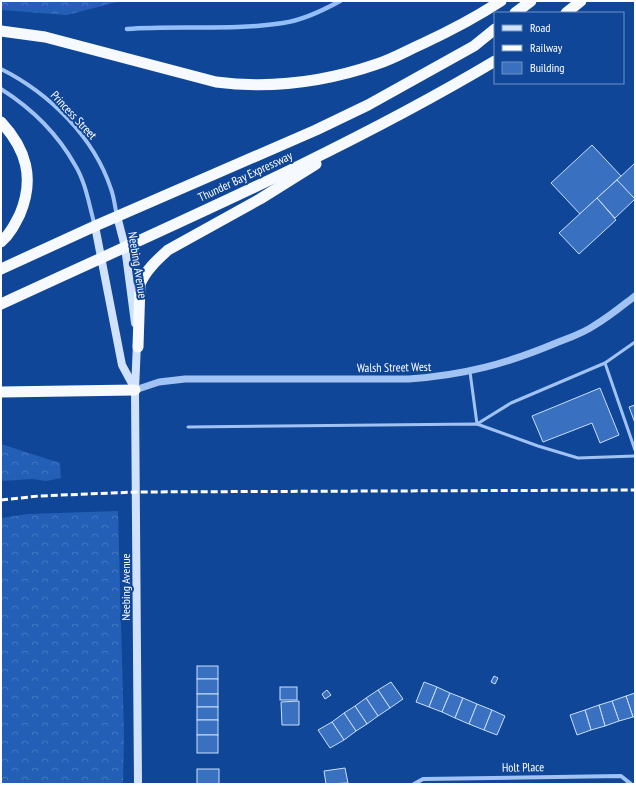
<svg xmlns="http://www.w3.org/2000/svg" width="636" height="785" viewBox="0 0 636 785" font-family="'PT Sans Narrow',sans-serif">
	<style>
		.forest { fill: url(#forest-crowns) }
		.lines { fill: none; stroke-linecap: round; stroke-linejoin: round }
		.stream { stroke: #93bef7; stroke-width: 4.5 }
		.building { fill: #3970c0; stroke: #c9dffe }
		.service { stroke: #a1c3f4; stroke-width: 3 }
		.minor { stroke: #a1c3f4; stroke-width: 4 }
		.tertiary { stroke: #a1c3f4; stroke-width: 7 }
		.secondary { stroke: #d1e2fd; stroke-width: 8 }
		.trunk { stroke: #f6faff; stroke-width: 11 }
		.rail { stroke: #fff; stroke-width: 3; stroke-dasharray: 7 3; stroke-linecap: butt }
		.labels { text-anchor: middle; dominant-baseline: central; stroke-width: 4; stroke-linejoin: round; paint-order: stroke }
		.street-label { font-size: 12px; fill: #fff; stroke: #104698 }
	</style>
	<defs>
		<pattern id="forest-crowns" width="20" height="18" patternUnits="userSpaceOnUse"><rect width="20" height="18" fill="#235fb7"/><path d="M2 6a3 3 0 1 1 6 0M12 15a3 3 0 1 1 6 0" fill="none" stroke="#4477c2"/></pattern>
	</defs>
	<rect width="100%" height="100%" fill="#104698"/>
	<!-- forest -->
	<g class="forest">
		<path d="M1,1h120l-54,14 -66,-5z"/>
		<path d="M1,444l59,19 1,15 -15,3 -13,-2 -32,2z"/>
		<path d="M118,511l6,225 -1,48h-122v-266l27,-4z"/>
	</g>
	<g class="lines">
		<!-- stream -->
		<path class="stream" d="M127,29c52,-4 105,2 156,-6 20,-3 39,-12 57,-22"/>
	</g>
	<!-- building -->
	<g class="building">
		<path d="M592,145l29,31 -41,38 -29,-31z"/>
		<path d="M635,163v37l-18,-20z"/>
		<path d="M617,180l18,19 -20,19 -18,-20z"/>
		<path d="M597,198l19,22 -37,34 -20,-21z"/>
		<path d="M600,388l19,47 -19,8 -8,-20 -49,19 -11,-26z"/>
		<path d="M635,405v18l-6,-16z"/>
		<rect x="197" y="666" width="21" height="13"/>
		<path d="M494,676l4,2 -3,6 -4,-2z"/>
		<rect x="197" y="679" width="21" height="15"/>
		<path d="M391,682l12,17 -13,9 -12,-18z"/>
		<path d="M424,682l13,5 -8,20 -13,-5z"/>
		<rect x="280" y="687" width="17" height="13"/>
		<path d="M437,687l13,6 -8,19 -13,-5z"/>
		<path d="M327,690l4,5 -6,4 -3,-5z"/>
		<path d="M378,690l12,18 -12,8 -12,-18z"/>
		<path d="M450,693l13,5 -8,20 -13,-6z"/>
		<path d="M635,693v23l-2,1 -7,-21z"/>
		<rect x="197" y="694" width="21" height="13"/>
		<path d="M626,696l7,21 -14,4 -7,-20z"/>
		<path d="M366,698l12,18 -11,8 -12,-18z"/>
		<path d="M463,698l14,6 -8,20 -14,-6z"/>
		<path d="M299,701v24h-17l-1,-23z"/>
		<path d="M612,701l7,20 -14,5 -6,-21z"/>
		<path d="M477,704l15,6 -8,20 -15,-6z"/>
		<path d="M599,705l6,21 -14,4 -6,-20z"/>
		<path d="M355,706l12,18 -11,7 -12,-18z"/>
		<rect x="197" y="707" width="21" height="13"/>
		<path d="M492,710l13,6 -8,19 -13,-5z"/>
		<path d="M585,710l6,20 -14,5 -7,-20z"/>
		<path d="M344,713l12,18 -12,9 -12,-18z"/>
		<rect x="197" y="720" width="21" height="15"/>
		<path d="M332,722l12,18 -14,8 -12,-18z"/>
		<rect x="197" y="735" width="21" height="18"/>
		<path d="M345,768l3,15 -22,1 -2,-13z"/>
		<rect x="197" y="769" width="22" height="15"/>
	</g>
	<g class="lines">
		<!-- service -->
		<g class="service">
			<path d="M605,363l30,87"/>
			<path d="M470,372l7,52 34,-21 94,-40 30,-21"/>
			<path d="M188,427l289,-3 61,22 40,12 57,-2"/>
		</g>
		<!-- minor -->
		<g class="minor">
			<path d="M1,69c48,24 93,68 110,120 3,8 4,18 6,27"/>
			<path d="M1,89c30,19 56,44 74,76 11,18 14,40 20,61"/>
			<path d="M414,784l9,-5 198,-3 10,8"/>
		</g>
		<!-- tertiary -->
		<path class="tertiary" d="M135,390l24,-8 26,-3h224c55,-4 97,-15 147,-36 13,-5 28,-10 39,-18 14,-8 27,-19 40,-29"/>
		<!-- secondary -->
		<g class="secondary">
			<path d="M117,216l8,31 10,76"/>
			<path d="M95,226l27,139 13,24"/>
			<path d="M137,343l-2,47 3,394"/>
		</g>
		<!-- trunk -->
		<g class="trunk">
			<path d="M515,13l16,-12"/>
			<path d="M566,13l15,-12"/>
			<path d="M1,31l44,6 171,45c55,7 109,0 161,-18 16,-5 31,-14 47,-21 28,-13 51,-25 77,-42"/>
			<path d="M1,122c25,27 34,56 19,92 -5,10 -10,20 -19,28"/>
			<path d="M1,269l94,-43 221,-96 52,-25 106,-59 21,-17"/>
			<path d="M1,304c166,-77 336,-149 494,-243"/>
			<path d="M138,347l2,-63c6,-14 17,-24 28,-34l92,-51 56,-35"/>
			<path d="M1,392l134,-2"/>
		</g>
		<!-- rail -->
		<path class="rail" d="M1,500l38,-4 97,-4 499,-2"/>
	</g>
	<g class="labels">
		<!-- street labels -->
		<g class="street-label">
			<text transform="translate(74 115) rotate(47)">Princess Street</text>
			<text transform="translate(245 176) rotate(-25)">Thunder Bay Expressway</text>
			<text transform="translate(138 265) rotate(81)">Neebing Avenue</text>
			<text transform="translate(394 367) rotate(-1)">Walsh Street West</text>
			<text transform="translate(125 587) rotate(-90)">Neebing Avenue</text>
			<text transform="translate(523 767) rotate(-1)">Holt Place</text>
		</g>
	</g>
	<!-- border -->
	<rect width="636" height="785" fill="none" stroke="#ffffff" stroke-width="4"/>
	<!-- legend -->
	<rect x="494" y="12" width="130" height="72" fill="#104698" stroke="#7090c1"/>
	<rect x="502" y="25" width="20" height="6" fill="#d1e2fd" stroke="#7090c1"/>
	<text x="530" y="32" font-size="12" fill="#ffffff">Road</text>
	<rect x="502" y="45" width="20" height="6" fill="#ffffff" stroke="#7090c1"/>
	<text x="530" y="52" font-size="12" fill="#ffffff">Railway</text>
	<rect x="502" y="62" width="20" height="12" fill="#3970c0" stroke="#7090c1"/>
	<text x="530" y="72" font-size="12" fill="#ffffff">Building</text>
</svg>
